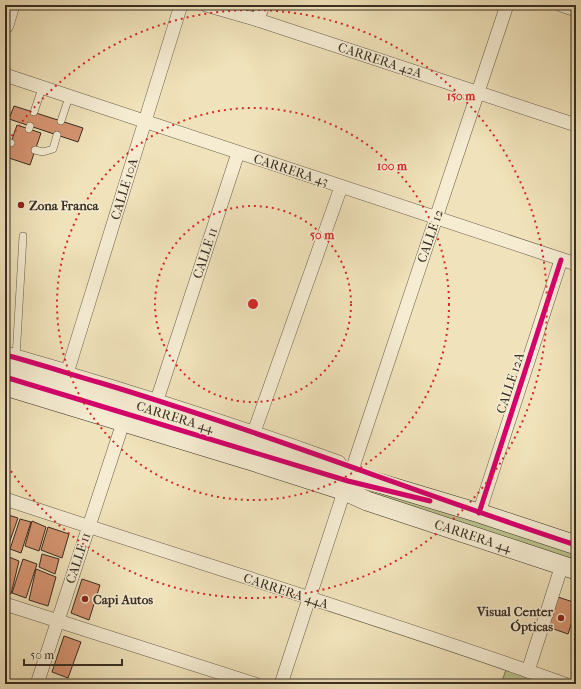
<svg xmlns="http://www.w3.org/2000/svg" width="581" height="689" viewBox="0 0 581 689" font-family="'IM FELL French Canon',serif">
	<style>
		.green { fill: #bcc38e; stroke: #7a7858 }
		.building { fill: #d69572; stroke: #382e22 }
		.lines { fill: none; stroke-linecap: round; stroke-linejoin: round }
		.service-casing { stroke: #665b48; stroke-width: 8 }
		.minor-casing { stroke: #665b48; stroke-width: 14 }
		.tertiary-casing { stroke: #665b48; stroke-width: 18 }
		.secondary-casing { stroke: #382e22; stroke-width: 20 }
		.service { stroke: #f5ecd2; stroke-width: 7 }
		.minor { stroke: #f5ecd2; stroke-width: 13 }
		.tertiary { stroke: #f5ecd2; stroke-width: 17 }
		.secondary { stroke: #f5ecd2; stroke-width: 19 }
		.cycleway-casing { stroke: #f5ecd2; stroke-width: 8 }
		.cycleway { stroke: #d6006c; stroke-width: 5 }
		.ring { fill: none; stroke: #d62828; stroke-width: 2; stroke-dasharray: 2 4 }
		.poi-dot { fill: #8f2418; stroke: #f5ecd2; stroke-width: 1.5 }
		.labels { text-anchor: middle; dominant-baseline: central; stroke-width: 3; stroke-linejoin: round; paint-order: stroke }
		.street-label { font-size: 13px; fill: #382e22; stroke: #f5ecd2 }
		.poi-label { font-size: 13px; font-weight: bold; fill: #382e22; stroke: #f5ecd2; text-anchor: start }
		.centre { fill: #d62828; stroke: #f5ecd2; stroke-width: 2 }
		.ring-label { font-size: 12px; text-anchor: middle; font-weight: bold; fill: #d62828; stroke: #f5ecd2; stroke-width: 3; stroke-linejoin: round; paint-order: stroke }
	</style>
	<rect width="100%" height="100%" fill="#f0e2ba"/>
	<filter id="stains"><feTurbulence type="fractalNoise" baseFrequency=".005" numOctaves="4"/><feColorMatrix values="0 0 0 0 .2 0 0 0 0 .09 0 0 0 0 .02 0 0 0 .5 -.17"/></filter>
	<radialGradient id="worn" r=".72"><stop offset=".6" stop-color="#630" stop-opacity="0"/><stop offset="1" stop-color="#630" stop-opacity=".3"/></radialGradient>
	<!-- green -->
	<g class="green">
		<path d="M206,5h57l-5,15z"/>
		<path d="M348,481l228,64v25l-209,-69z"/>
		<path d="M508,664l33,11 -2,9h-38z"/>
	</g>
	<!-- building -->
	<g class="building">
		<path d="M14,106l69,22 -5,14 -69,-23z"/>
		<path d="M17,125l24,8 -11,32 -24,-8z"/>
		<path d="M5,514l13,4 -11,31h-2z"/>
		<path d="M20,519l11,3 -10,31 -11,-4z"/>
		<path d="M32,521l14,6 -7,24 -14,-5z"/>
		<path d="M48,527l21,7 -7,24 -21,-8z"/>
		<path d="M42,554l17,5 -4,15 -16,-7z"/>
		<path d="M9,557l10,4 -8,33 -6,-2v-22z"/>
		<path d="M23,559l14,5 -11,34 -14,-5z"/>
		<path d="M36,569l20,8 -8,29 -19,-6z"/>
		<path d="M82,579l18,6 -11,35 -18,-7z"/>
		<path d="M555,596l21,7v7l-8,24 -23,-8z"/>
		<path d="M64,636l17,6 -13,36 -16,-6z"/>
	</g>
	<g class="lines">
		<!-- service casing -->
		<g class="service-casing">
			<g id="service">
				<path d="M34,112l8,-24"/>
				<path d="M61,121l8,-24"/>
				<path d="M29,129l1,-3"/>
				<path d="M5,141l6,2"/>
				<path d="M35,150l8,2 10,-3 4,-14"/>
				<path d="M16,358l7,-122"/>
			</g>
		</g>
		<!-- minor casing -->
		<g class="minor-casing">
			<g id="minor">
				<path d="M181,5l-114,368c92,27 182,57 272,89"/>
				<path d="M206,5l52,15 318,105"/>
				<path d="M561,5l15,5"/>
				<path d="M258,20l5,-15"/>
				<path d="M5,75l571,189"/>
				<path d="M157,400l81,-247"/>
				<path d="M254,432l87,-245"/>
				<path d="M353,467l154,-462"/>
				<path d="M5,499c187,62 375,119 560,185"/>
				<path d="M472,510l7,3 82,-253"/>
				<path d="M5,604l250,80"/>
				<path d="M528,671l34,-106"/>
				<path d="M37,684l83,-252"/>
				<path d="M281,684l62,-189"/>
			</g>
		</g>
		<!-- tertiary casing -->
		<g class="tertiary-casing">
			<g id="tertiary">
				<path d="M5,25l6,-20"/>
				<path d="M5,355l62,18"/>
			</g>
		</g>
		<!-- secondary casing -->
		<g class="secondary-casing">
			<g id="secondary">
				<path d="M5,367l254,80 220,66 97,32"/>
				<path d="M5,386l250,76 90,29 22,10 209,69"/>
			</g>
		</g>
		<!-- service -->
		<use href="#service" class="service"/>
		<!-- minor -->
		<use href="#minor" class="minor"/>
		<!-- tertiary -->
		<use href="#tertiary" class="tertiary"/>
		<!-- secondary -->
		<use href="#secondary" class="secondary"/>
		<!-- cycleway casing -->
		<g class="cycleway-casing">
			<g id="cycleway">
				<path d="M5,355c32,8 64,19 96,28 160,48 316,110 475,162"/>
				<path d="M5,377l343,104 82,20"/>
				<path d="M479,513l82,-253"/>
			</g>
		</g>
		<!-- cycleway -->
		<use href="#cycleway" class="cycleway"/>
	</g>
	<!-- distance rings -->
	<g class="ring">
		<circle cx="253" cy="304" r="98"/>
		<circle cx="253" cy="304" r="196"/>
		<path d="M5 146A294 294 0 1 1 5 462"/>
	</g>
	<!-- markers -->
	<g class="poi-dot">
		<circle cx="21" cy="205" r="4"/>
		<circle cx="85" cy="599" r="4"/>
		<circle cx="561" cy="618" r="4"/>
	</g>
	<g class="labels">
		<!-- street labels -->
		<g class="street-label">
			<text transform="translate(380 60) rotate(18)">CARRERA 42A</text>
			<text transform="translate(291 170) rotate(18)">CARRERA 43</text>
			<text transform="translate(124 189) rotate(-73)">CALLE 10A</text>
			<text transform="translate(430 236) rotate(-71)">CALLE 12</text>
			<text transform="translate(205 253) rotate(-72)">CALLE 11</text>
			<text transform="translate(510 383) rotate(-72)">CALLE 12A</text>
			<text transform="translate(175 417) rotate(17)">CARRERA 44</text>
			<text transform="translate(473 536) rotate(18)">CARRERA 44</text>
			<text transform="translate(78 558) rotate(-72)">CALLE 11</text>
			<text transform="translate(286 591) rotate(18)">CARRERA 44A</text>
		</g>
		<!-- poi labels -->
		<g class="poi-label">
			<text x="29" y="205">Zona Franca</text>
			<text x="93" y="599">Capi Autos</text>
			<text x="553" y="611" text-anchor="end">Visual Center<tspan x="553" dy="15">Ópticas</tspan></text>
		</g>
	</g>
	<circle cx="253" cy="304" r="6" class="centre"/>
	<g class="ring-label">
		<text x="461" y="100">150 m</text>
		<text x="392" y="170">100 m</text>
		<text x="322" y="239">50 m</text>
	</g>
	<!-- margin -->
	<rect width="581" height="689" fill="none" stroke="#f0e2ba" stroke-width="20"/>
	<rect x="6" y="6" width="569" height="677" fill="none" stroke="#382e22" stroke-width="2"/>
	<rect x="10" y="10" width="561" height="669" fill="none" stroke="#382e22"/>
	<!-- scale -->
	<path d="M24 659v6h98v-6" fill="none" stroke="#382e22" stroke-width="2"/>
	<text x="30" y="659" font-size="12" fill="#382e22" stroke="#f5ecd2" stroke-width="3" paint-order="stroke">50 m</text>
	<rect width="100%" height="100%" filter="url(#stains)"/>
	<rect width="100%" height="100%" fill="url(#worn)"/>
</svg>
